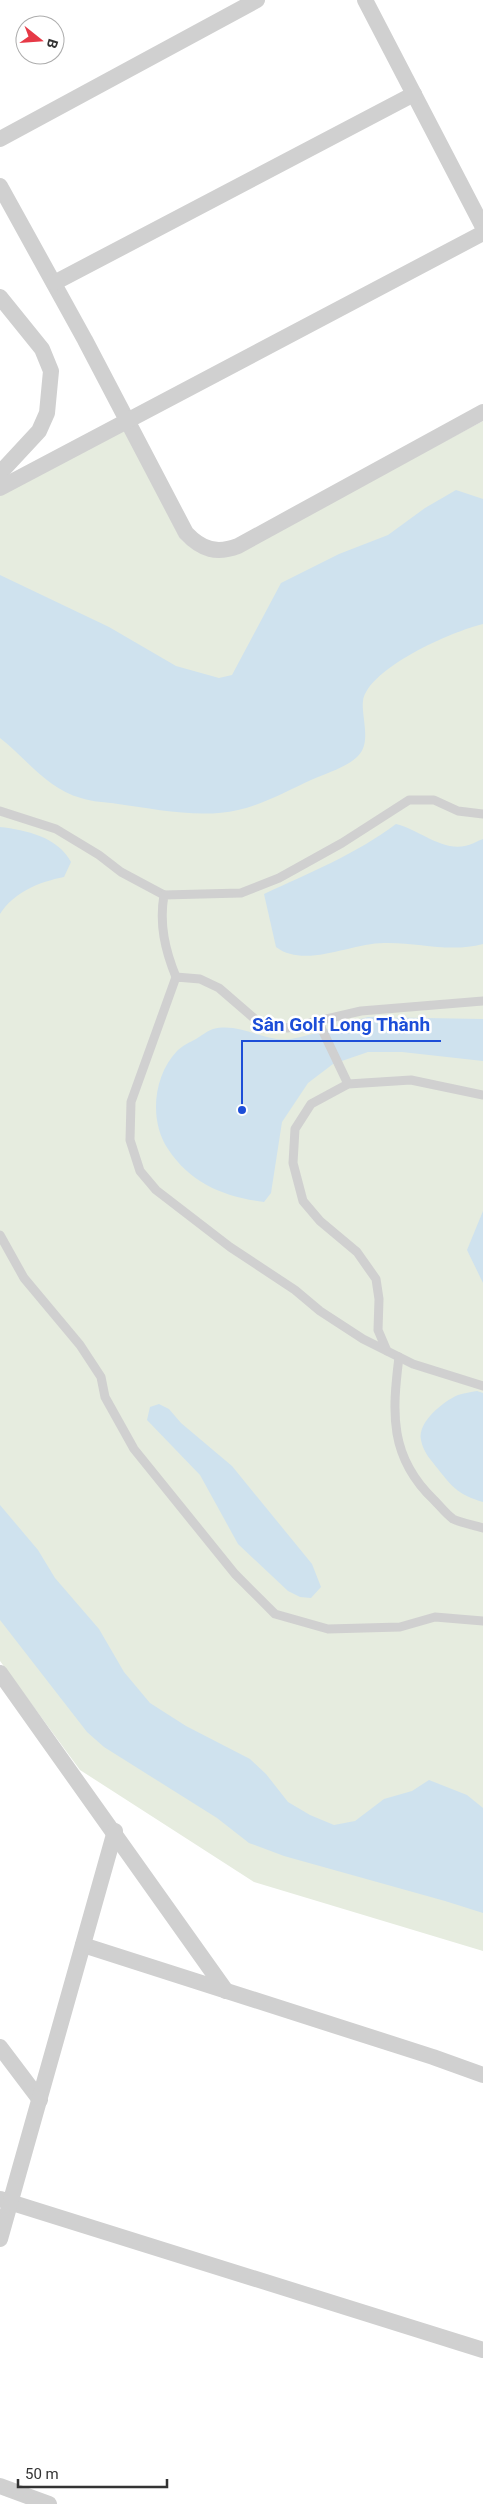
<svg xmlns="http://www.w3.org/2000/svg" width="483" height="2504" viewBox="0 0 483 2504" font-family="Roboto,sans-serif">
	<style>
		.green { fill: #e6ecdf }
		.water { fill: #cfe2ee }
		.lines { fill: none; stroke-linecap: round; stroke-linejoin: round }
		.lane { stroke: #d0d0d0; stroke-width: 9 }
		.street { stroke: #d0d0d0; stroke-width: 16 }
		.leader { fill: none; stroke: #1d4ed8; stroke-width: 2 }
		.callout-dot { fill: #1d4ed8; stroke: #fff; stroke-width: 2 }
		.callout-label { font-size: 19px; text-anchor: middle; font-weight: bold; fill: #1d4ed8; stroke: #fff; stroke-width: 5; stroke-linejoin: round; paint-order: stroke }
	</style>
	<rect width="100%" height="100%" fill="#fff"/>
	<!-- green -->
	<path class="green" d="M483,421v1530l-229,-69 -174,-112 -80,-109v-1165l124,-67 56,109c14,14 27,21 47,19z"/>
	<!-- water -->
	<g class="water">
		<path d="M456,490l27,9v125c-30,7 -115,44 -120,77 -2,15 9,42 -5,55 -12,12 -32,17 -47,24 -24,11 -47,24 -73,30 -38,9 -82,-1 -120,-6 -12,-2 -26,-2 -37,-6 -34,-9 -55,-40 -81,-60v-163l109,52 67,39 43,12 13,-3 49,-92 58,-29 49,-19 37,-27z"/>
		<path d="M396,824c22,5 45,27 69,22 6,-1 12,-5 18,-7v105c-34,9 -65,-2 -99,-1 -33,0 -79,26 -108,4l-12,-53c45,-21 92,-40 132,-70z"/>
		<path d="M0,827c26,3 58,10 71,35l-7,15c-25,5 -50,15 -64,37z"/>
		<path d="M368,1017l115,2v42l-81,-9h-34l-35,12 -25,19 -26,39 -11,71 -7,9c-39,-5 -73,-18 -96,-53 -19,-28 -15,-73 9,-98 5,-5 13,-9 19,-12 5,-3 11,-8 17,-10 28,-7 52,14 78,10 26,-5 51,-15 77,-22z"/>
		<path d="M483,1211v72l-16,-33z"/>
		<path d="M477,1391l6,2v109c-24,-7 -30,-14 -45,-33 -7,-9 -15,-17 -17,-29 -4,-18 23,-39 37,-45 6,-2 13,-3 19,-4z"/>
		<path d="M159,1404l10,5 12,14 51,43 80,98 9,23 -10,11 -11,-1 -12,-6 -50,-47 -38,-69 -53,-55 3,-13z"/>
		<path d="M0,1505l38,45 17,28 44,51 25,43 26,31 36,23 64,33 16,15 22,28 22,13 24,10 21,-4 29,-22 28,-8 17,-11 38,15 16,13v105l-38,-12 -161,-45 -35,-13 -32,-25 -113,-71 -17,-15 -87,-112z"/>
	</g>
	<g class="lines">
		<!-- lane -->
		<g class="lane">
			<path d="M0,811l56,18 43,26 22,17 43,23"/>
			<path d="M176,977c-11,-27 -17,-53 -12,-82l77,-2 38,-15 63,-35 67,-43h25l24,11 25,3"/>
			<path d="M318,1021l30,63"/>
			<path d="M483,1095l-72,-15 -63,4 -37,20 -16,25 -2,34 10,38 17,20 37,31 19,27 3,20 -1,31 9,21 26,13 70,22"/>
			<path d="M0,1235l24,43 56,67 21,32 4,20 29,52 101,125 40,40 53,15 72,-2 35,-10 48,4"/>
			<path d="M387,1351l-24,-12 -43,-28 -25,-21 -65,-43 -74,-57 -16,-19 -10,-31 1,-38 45,-125 24,2 19,9 37,32 31,8 74,-17 122,-10"/>
			<path d="M399,1357c-7,56 -10,100 35,143 6,6 12,14 19,19 9,4 21,6 30,9"/>
		</g>
		<!-- street -->
		<g class="street">
			<path d="M365,0l118,227"/>
			<path d="M0,139l257,-139"/>
			<path d="M0,186l85,154 101,193c16,17 31,21 52,13l245,-134"/>
			<path d="M54,283l360,-189"/>
			<path d="M0,297l42,52 9,22 -4,42 -8,18 -39,42"/>
			<path d="M0,488l483,-255"/>
			<path d="M0,1673l226,318"/>
			<path d="M83,1945l350,112 50,18"/>
			<path d="M0,2047l40,53"/>
			<path d="M0,2199l483,151"/>
			<path d="M0,2239l115,-408"/>
			<path d="M0,2486l49,18"/>
		</g>
	</g>
	<!-- callouts -->
	<path class="leader" d="M242 1110L242 1041H441"/>
	<circle class="callout-dot" cx="242" cy="1110" r="5"/>
	<g class="callout-label">
		<text x="341" y="1031">Sân Golf Long Thành</text>
	</g>
	<!-- north arrow -->
	<g transform="translate(40 40) rotate(107)"><circle r="24" fill="#ffffff" stroke="#adadad"/>
	<path d="M0-4L9 19L0 12L-9 19Z" fill="#e63946"/>
	<text y="-8" font-size="14" font-weight="bold" text-anchor="middle" fill="#333333">B</text>
	</g>
	<!-- scale -->
	<path d="M18 2479v8h149v-8" fill="none" stroke="#333333" stroke-width="2.5"/>
	<text x="25" y="2479" font-size="15" fill="#333333" stroke="#ffffff" stroke-width="4" paint-order="stroke">50 m</text>
</svg>
